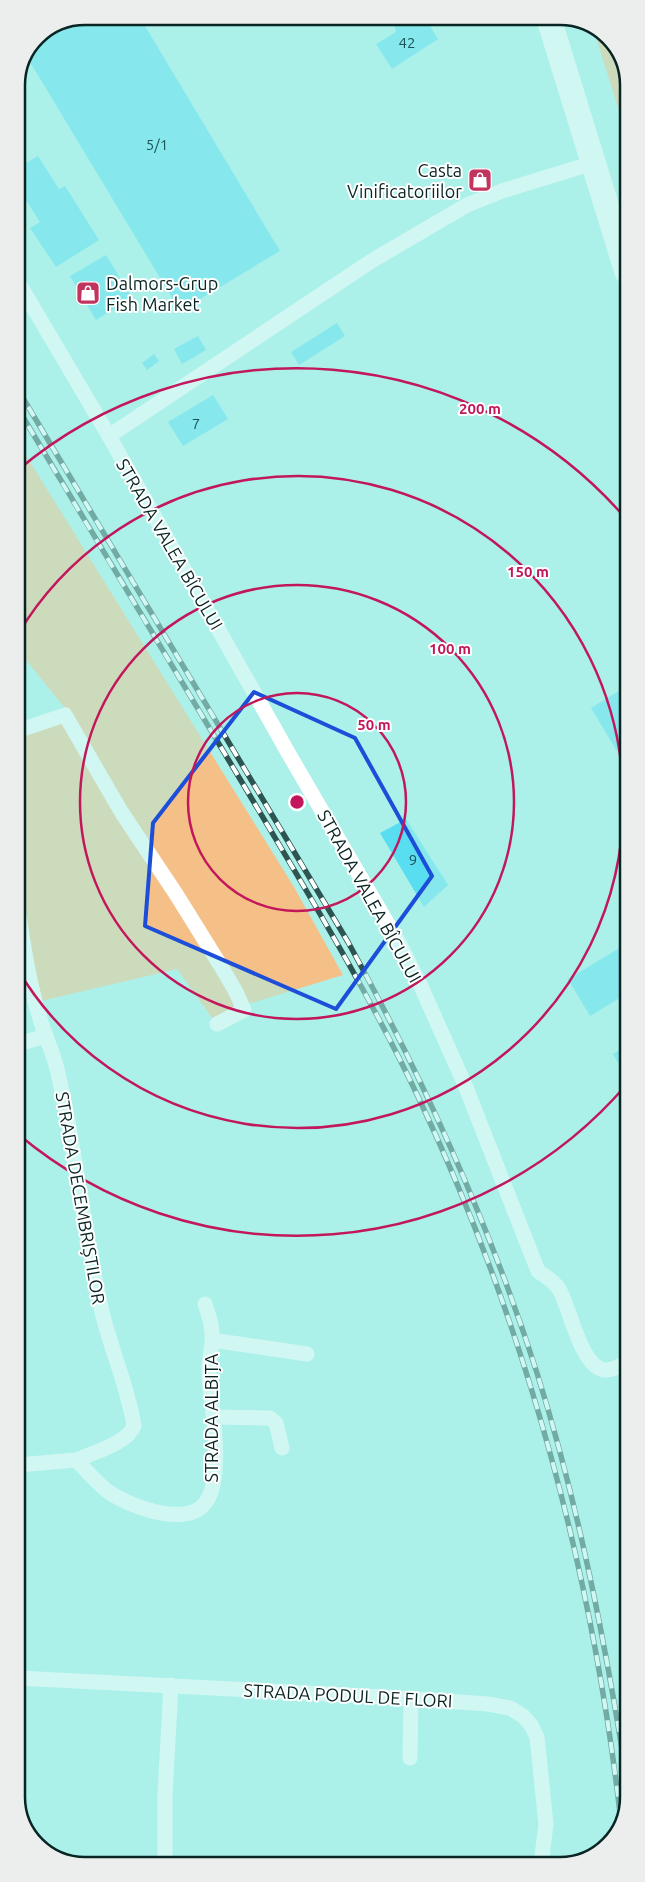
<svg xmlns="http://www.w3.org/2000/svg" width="645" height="1882" viewBox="0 0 645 1882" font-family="Ubuntu,sans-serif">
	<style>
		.green { fill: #f5c088 }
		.building { fill: #59def1 }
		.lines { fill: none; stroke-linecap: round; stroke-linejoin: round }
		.street { stroke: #fff; stroke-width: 15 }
		.primary { stroke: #fff; stroke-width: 25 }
		.rail-casing { stroke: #2e5451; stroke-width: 5.5 }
		.rail { stroke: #fff; stroke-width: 4; stroke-dasharray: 11; stroke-linecap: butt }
		.marked { fill: none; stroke: #1d4ed8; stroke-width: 4; stroke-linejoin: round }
		.ring { fill: none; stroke: #c2185b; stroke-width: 2.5 }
		.labels { text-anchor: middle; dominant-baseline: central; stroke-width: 4; stroke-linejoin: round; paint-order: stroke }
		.number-label { font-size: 15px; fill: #1c5356 }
		.poi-label { font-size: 18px; fill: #082523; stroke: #fff; text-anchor: end }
		.street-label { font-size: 18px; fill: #082523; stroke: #fff }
		.rim { fill: none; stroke: #082523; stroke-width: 2.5 }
		.centre { fill: #c2185b; stroke: #fff; stroke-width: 2.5 }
		.ring-label { font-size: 15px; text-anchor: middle; font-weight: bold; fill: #c2185b; stroke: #fff; stroke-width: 4; stroke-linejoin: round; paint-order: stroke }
	</style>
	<rect width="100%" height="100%" fill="#abf1ea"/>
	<!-- green -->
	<g class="green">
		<path d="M593,28l12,5 21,34 1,69z"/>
		<path d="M17,441l277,446 49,88 -95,29 -104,-165 -80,-132 -47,-58z"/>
		<path d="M65,722l172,284 -22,16 -38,-53 -140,33 -20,-112v-151z"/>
	</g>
	<!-- building -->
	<g class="building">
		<path d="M84,16h55l141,235 -100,60 -153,-254 5,-11z"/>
		<path d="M392,16h32l14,23 -46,30 -16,-25 20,-12z"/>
		<path d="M38,156l21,33 6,-3 34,54 -43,27 -26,-39 10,-6 -23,-36 -1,-17z"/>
		<path d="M106,255l26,43 -36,22 -26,-44z"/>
		<path d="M337,323l8,13 -46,29 -8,-13z"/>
		<path d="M198,336l8,14 -24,14 -8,-15z"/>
		<path d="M154,354l5,7 -12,9 -5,-7z"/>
		<path d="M213,395l15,24 -45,27 -15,-24z"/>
		<path d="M627,686v82l-36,-60z"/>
		<path d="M406,819l42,66 -24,22 -44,-74z"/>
		<path d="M628,943v50l-38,23 -22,-37z"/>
		<path d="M628,1045v34l-15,-25z"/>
	</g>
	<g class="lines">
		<!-- street -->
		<g class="street">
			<path d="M17,280l92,156 181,320 109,187 20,39 46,103 73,186c8,6 16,10 21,18 11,18 22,81 47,81 8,0 16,-5 22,-9"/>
			<path d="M109,436l264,-176 94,-55 35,-14 91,-28"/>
			<path d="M17,731l48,-16 57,98 54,81 46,74 14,24 8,18 -27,14"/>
			<path d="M17,903c6,38 11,76 22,112 5,20 15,38 19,58 18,79 26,160 44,239 9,38 26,75 32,114 -6,17 -42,27 -58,34"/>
			<path d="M18,1044l28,-8"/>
			<path d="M212,1340l95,14"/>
			<path d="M214,1417l56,1 6,5 6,25"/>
			<path d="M18,1465l58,-5c10,10 19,21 30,30 21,16 81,39 100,12 18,-25 6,-94 3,-124 -1,-13 2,-24 3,-37 1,-14 -3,-25 -7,-37"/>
			<path d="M18,1678l367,19 103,7 22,4 13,8 8,9 6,12 9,87 -5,40"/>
			<path d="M410,1758l1,-59"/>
			<path d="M165,1865v-70l6,-110"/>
		</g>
		<!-- primary -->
		<path class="primary" d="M548,16l79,256"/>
		<!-- rail casing -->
		<g class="rail-casing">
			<g id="rail">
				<path d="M17,388l331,554c76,138 141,281 189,431 43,137 70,278 92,420"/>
				<path d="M17,407c76,128 153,255 229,382 61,103 124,205 175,314 106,225 172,471 200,719"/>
			</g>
		</g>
		<!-- rail -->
		<use href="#rail" class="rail"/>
	</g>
	<!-- marked area -->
	<path d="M0 0H645V1882H0ZM254,692l101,46 77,138 -96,133 -191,-83 8,-103z" fill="#abf1ea" fill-opacity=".55" fill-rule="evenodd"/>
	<path class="marked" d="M254,692l101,46 77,138 -96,133 -191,-83 8,-103z"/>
	<!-- distance rings -->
	<g class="ring">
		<circle cx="297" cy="802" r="109"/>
		<circle cx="297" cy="802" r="217"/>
		<path d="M18 634A326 326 0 1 1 18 970"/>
		<path d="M627 1084A434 434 0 0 1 18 1134M18 470A434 434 0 0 1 627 520"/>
	</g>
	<!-- icons -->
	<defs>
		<g id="shop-square" transform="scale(1.25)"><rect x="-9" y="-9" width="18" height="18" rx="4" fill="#c2335e" stroke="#fff"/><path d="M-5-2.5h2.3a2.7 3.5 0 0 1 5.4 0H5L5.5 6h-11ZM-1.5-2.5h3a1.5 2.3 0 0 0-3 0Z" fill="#fff"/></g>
	</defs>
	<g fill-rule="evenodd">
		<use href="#shop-square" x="480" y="180"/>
		<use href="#shop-square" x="88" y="293"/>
	</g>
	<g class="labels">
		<!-- number labels -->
		<g class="number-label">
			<text x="407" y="42">42</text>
			<text x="157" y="144">5/1</text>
			<text x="196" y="423">7</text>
			<text x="413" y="859">9</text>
		</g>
		<!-- poi labels -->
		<g class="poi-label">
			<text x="462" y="170">Casta<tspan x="462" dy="21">Vinificatoriilor</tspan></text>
			<text x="106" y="283" text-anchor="start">Dalmors-Grup<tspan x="106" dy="21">Fish Market</tspan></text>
		</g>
		<!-- street labels -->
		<g class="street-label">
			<text transform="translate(170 544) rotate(60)">STRADA VALEA BÎCULUI</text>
			<text transform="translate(370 896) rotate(61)">STRADA VALEA BÎCULUI</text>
			<text transform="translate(81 1198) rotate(80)">STRADA DECEMBRIȘTILOR</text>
			<text transform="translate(211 1418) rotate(-90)">STRADA ALBIȚA</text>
			<text transform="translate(348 1695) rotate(3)">STRADA PODUL DE FLORI</text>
		</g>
	</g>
	<!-- crop -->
	<path d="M0 0H645V1882H0ZM85 25H560A60 60 0 0 1 620 85V1797A60 60 0 0 1 560 1857H85A60 60 0 0 1 25 1797V85A60 60 0 0 1 85 25Z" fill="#ebeeed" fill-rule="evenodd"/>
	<path class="rim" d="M85 25H560A60 60 0 0 1 620 85V1797A60 60 0 0 1 560 1857H85A60 60 0 0 1 25 1797V85A60 60 0 0 1 85 25Z"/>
	<circle cx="297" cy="802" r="8" class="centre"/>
	<g class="ring-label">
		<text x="480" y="414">200 m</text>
		<text x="528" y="577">150 m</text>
		<text x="450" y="654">100 m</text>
		<text x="374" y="730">50 m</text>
	</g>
</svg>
